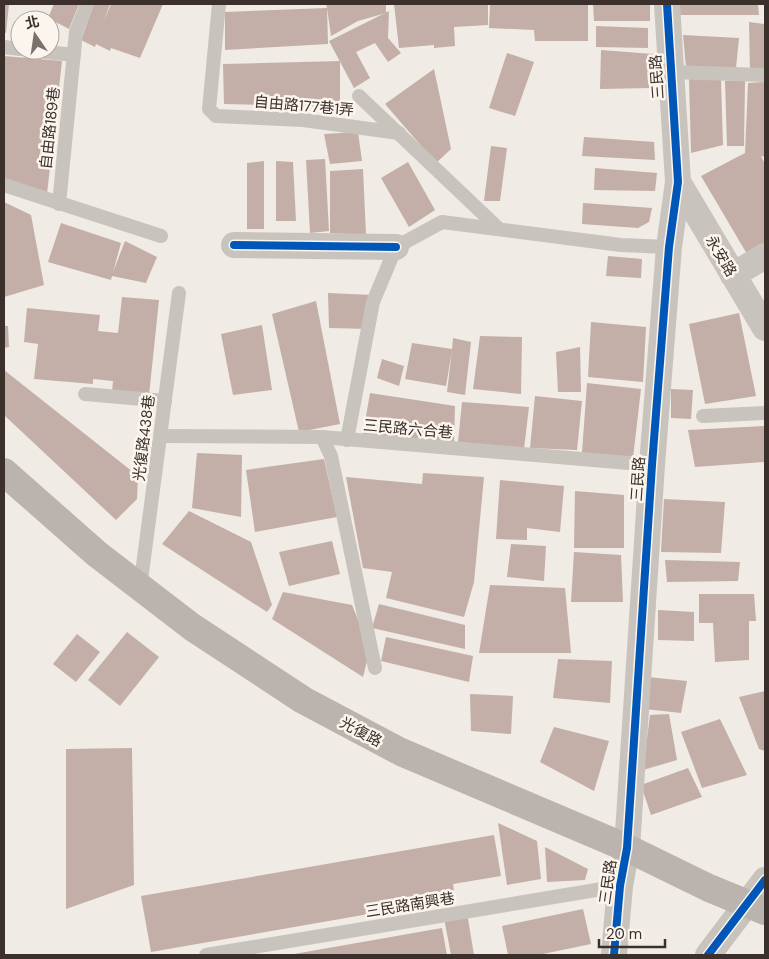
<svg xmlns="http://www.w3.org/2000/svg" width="769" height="959" viewBox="0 0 769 959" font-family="'DM Sans','Noto Sans TC',sans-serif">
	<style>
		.building { fill: #c3afa7 }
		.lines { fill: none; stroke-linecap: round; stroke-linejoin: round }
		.lane { stroke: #c9c3be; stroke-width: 14 }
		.street { stroke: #c9c3be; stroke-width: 26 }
		.secondary { stroke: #bab3ae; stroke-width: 28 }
		.cycleway-casing { stroke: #fbf5ee; stroke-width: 11 }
		.cycleway { stroke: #0057b8; stroke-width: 8 }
		.labels { text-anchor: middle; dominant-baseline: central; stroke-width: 5; stroke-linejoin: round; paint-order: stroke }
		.street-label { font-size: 15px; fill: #3b302b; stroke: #fbf5ee }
	</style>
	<rect width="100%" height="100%" fill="#f0ebe5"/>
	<!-- building -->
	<g class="building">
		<path d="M4,4h5l-3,29h-2z"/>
		<path d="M54,4h25l-10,25 -21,-11z"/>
		<path d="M94,4h16l-6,17 7,-17h52l-23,54 -29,-10 -1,3 -14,-7 -1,3 -14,-7z"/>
		<path d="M326,4h60v9l-28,8 -27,15 -4,-28 1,36 -103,6v-38l102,-4z"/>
		<path d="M394,4h94v21l-34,2 1,19 -21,2v-3l-35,3z"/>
		<path d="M588,4v37h-53l-1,-11 -45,-2 1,-23z"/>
		<path d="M593,4h57v17h-56z"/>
		<path d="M679,4h79l1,11h-81z"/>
		<path d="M389,11l-1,27 13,15 -13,9 -13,-19 -19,9 14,26 -16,10 -25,-47z"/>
		<path d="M749,22l16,2v48l-15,-1z"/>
		<path d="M596,26l52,2v20l-52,-1z"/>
		<path d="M683,35l56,3 -3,30 -50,-1z"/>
		<path d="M601,50l52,4 -2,34 -51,1z"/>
		<path d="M507,53l27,9 -19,54 -26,-8z"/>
		<path d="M4,56l58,5 -15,133 -43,-14z"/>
		<path d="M340,61v46l-116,-3 -1,-40z"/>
		<path d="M434,69l17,80 -15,14 -51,-59z"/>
		<path d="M689,79h32l2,66 -32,8z"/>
		<path d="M725,81h20l-1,65h-17z"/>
		<path d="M765,82v75l-4,-1 4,8v79l-18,11 -46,-78 44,-23 3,-70z"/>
		<path d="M358,132l4,29 -32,3 -6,-30z"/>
		<path d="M584,137l70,5 1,18 -73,-4z"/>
		<path d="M491,146l16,2 -7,53h-16z"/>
		<path d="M325,159l4,72 -19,2 -4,-73z"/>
		<path d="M264,161v68h-17v-66z"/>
		<path d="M276,161l17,1 3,59h-20z"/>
		<path d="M408,162l27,48 -26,17 -28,-49z"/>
		<path d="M595,168l62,5 -2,18 -61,-1z"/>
		<path d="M363,169l3,66 -36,-2v-62z"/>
		<path d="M4,202l27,13 13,70 -40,12z"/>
		<path d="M583,203l69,5 -3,14 -11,6 -56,-4z"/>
		<path d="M61,223l60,20 -8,29 12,-31 32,16 -11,26 -34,-7 -1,4 -63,-18z"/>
		<path d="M608,256l34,3 -1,19 -35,-2z"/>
		<path d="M328,293l44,2 -3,34 -40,-1z"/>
		<path d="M122,297l37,3 -11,105 -37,-3 2,-21 -20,-2v5l-59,-5 4,-35 -14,-2 3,-34 73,7 -2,16 20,2z"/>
		<path d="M316,301l24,123 -41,8 -27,-118z"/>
		<path d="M739,313l17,83 -51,8 -16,-80z"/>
		<path d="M591,322l55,5 -3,55 -55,-5z"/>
		<path d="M262,325l10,65 -39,5 -12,-61z"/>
		<path d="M4,326h4l1,21 -5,1z"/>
		<path d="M480,336l42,1 -1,57 -48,-5z"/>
		<path d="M453,338l18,4 -6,53 -18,-3 5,-41 -6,35 -41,-7 7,-36 40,6z"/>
		<path d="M580,347l1,45h-23l-2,-40z"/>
		<path d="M382,359l22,7 -5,20 -22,-8z"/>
		<path d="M4,370l134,106 -1,23 -21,21 -112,-105z"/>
		<path d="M587,383l54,6 -8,69 -51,-5z"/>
		<path d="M671,389l22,1 -2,29 -20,-1z"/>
		<path d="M370,393l85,13 -1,38 -91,-10z"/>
		<path d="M535,396l47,5 -5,49 -47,-2z"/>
		<path d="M462,402l67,5 -5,42 -66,-7z"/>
		<path d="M765,426v36l-70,5 -7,-37z"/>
		<path d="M197,453l45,2 -1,62 -49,-9z"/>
		<path d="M324,459l13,58 -82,15 -9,-62z"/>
		<path d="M423,473l61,4 -10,105 -10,35 -78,-19 6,-26 -29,-4 -17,-91 76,7z"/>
		<path d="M500,480l64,6 -4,46 -33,-4v12l-31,-1z"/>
		<path d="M575,491l49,4v53h-50z"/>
		<path d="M664,499l61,3 -4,51 -60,-1z"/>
		<path d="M189,511l62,31 21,63 -5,7 -105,-68z"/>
		<path d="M332,541l8,33 -51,12 -10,-34z"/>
		<path d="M511,544l35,2 -2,35 -37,-4z"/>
		<path d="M574,552l47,3 2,47h-52z"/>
		<path d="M665,560l75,2 -2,19 -71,1z"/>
		<path d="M490,585l75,3 6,65h-92z"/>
		<path d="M283,592l69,13 18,44 -7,28 -91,-58z"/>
		<path d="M699,594h55l2,27h-7v39l-34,2 -2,-39h-14z"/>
		<path d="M379,604l86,21v24l-93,-21z"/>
		<path d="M658,610l36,2v29l-36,-1z"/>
		<path d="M127,632l32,25 -39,49 -32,-26z"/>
		<path d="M77,634l23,18 -24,30 -23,-18z"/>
		<path d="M386,637l87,19 -4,26 -88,-21z"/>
		<path d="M558,659l54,2 -2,42 -57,-5z"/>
		<path d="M648,677l39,4 -6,32 -36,-4z"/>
		<path d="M765,691v60l-6,-2 -20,-52z"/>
		<path d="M470,694l43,2 -2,38 -40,-3z"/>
		<path d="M669,714l8,46 -34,10 7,-55z"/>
		<path d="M720,719l27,56 -45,13 -21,-56z"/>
		<path d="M554,727l55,14 -15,50 -54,-29z"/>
		<path d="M132,748l2,137 -68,24v-160z"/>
		<path d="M688,768l14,29 -51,18 -10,-30z"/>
		<path d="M498,823l39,18 4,38 -34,6z"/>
		<path d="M494,835l7,41 -48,8 2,15 -304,53 -10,-56z"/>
		<path d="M545,847l43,22 -3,11 -38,2z"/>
		<path d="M583,909l8,35 -53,11h-30l-6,-29z"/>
		<path d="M467,913l7,42h-23l-7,-37z"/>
		<path d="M442,928l5,27h-153v-1z"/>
	</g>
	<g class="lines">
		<!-- lane -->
		<g class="lane">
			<path d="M219,4l-10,105 7,7 87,4 96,13"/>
			<path d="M4,47l16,2"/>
			<path d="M28,50l46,5"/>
			<path d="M671,72l94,3"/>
			<path d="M359,96l139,132"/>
			<path d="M4,185l157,51"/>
			<path d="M59,204l17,-172 11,-28"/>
			<path d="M85,394l80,7"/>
			<path d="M703,416l62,-3"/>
			<path d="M161,436l161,1 330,28"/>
			<path d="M322,437l9,19 44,212"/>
			<path d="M347,440l26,-138 23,-55 46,-25 179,23 48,2"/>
			<path d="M140,588l39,-295"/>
			<path d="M206,955l414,-69"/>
		</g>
		<!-- street -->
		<g class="street">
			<path d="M678,182l87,146"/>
			<path d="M234,245l162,2"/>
			<path d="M733,275l32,-19"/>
			<path d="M614,955l6,-69 7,-38 25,-383 17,-218 9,-65 -11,-178"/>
			<path d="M708,955l57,-75"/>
		</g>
		<!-- secondary -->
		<path class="secondary" d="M4,472l93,82 95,73 111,73 98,52 226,96 82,40 56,23"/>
		<!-- cycleway casing -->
		<g class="cycleway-casing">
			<g id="cycleway">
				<path d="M234,245l162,2"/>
				<path d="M614,955l6,-69 7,-38 25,-383 17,-218 9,-65 -11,-178"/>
				<path d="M708,955l57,-75"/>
			</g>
		</g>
		<!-- cycleway -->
		<use href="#cycleway" class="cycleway"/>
	</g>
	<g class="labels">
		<!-- street labels -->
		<g class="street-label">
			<text transform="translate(657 77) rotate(-94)">三民路</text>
			<text transform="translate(304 106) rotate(5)">自由路177巷1弄</text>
			<text transform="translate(50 128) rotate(-84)">自由路189巷</text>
			<text transform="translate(721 256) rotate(59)">永安路</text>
			<text transform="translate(408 429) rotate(5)">三民路六合巷</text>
			<text transform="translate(144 438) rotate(-83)">光復路438巷</text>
			<text transform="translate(638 479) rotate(-86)">三民路</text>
			<text transform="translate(361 732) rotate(28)">光復路</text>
			<text transform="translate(608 882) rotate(-82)">三民路</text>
			<text transform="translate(410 905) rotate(-9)">三民路南興巷</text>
		</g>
	</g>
	<!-- border -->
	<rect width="769" height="959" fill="none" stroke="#3b302b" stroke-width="10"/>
	<!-- north arrow -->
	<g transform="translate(35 35) rotate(347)"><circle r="24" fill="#fbf5ee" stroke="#aea6a0"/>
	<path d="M0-4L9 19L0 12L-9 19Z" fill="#7a716c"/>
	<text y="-8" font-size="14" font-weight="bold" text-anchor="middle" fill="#3b302b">北</text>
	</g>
	<!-- scale -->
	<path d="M599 939v8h66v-8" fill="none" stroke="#3b302b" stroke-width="2.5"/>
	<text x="606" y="939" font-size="15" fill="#3b302b" stroke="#fbf5ee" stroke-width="4" paint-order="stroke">20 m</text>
</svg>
